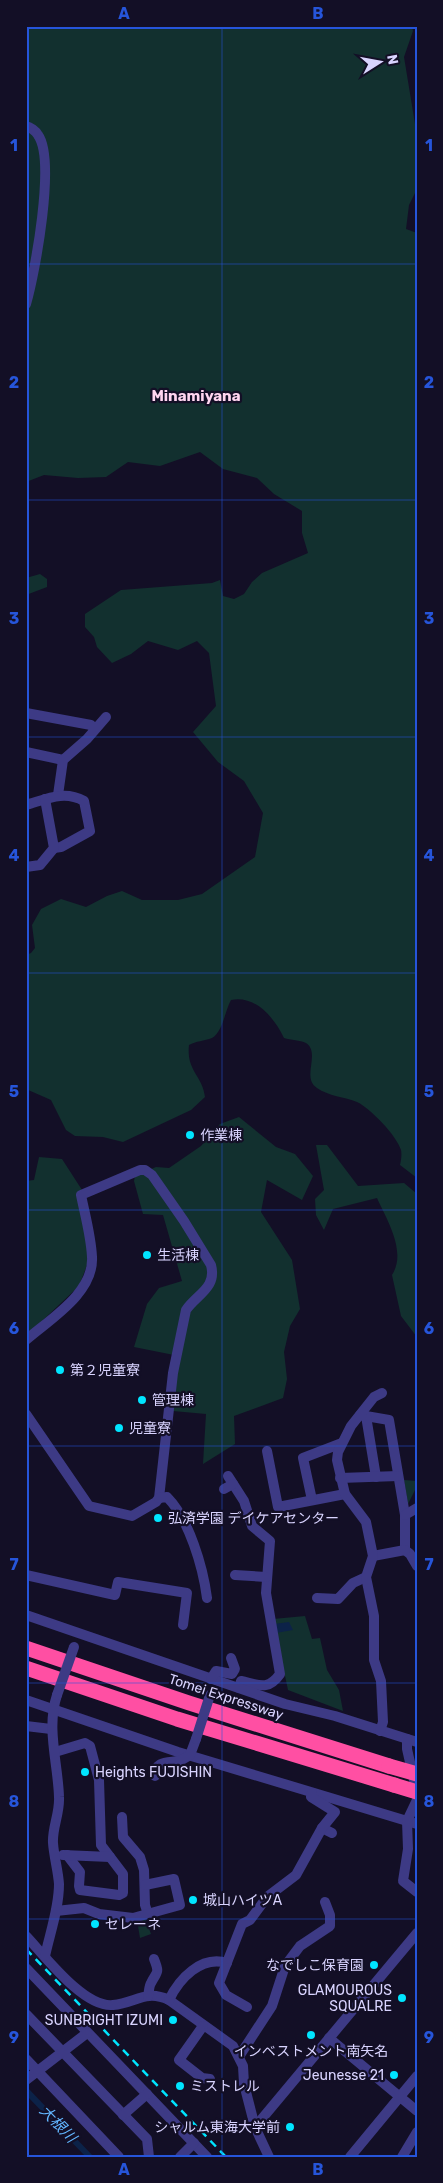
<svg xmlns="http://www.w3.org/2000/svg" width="443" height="2183" viewBox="0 0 443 2183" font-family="Rubik,'Noto Sans JP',sans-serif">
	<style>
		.green { fill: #12302f }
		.water { fill: #0c2248 }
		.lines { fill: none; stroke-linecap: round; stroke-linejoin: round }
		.minor { stroke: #3d3a85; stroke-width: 10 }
		.highway { stroke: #ff4fa3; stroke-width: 15 }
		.rail { stroke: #00e5ff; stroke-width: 2.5; stroke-dasharray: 8 6; stroke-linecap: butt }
		.minor-bridge { stroke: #3d3a85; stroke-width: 10 }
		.highway-bridge { stroke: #ff4fa3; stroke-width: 15 }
		.grid { fill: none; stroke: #2655da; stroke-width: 1; stroke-opacity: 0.55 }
		.poi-dot { fill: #00e5ff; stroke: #130f26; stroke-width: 2 }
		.labels { text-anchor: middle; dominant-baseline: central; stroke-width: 4.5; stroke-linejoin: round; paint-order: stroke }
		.poi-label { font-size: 14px; fill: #d9d4ff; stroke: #130f26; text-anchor: start }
		.street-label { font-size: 14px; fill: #d9d4ff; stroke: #130f26 }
		.neighbourhood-label { font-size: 15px; font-weight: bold; fill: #ffd6f0; stroke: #130f26 }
		.water-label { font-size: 15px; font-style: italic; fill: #62b6ff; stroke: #130f26 }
		.neatline { fill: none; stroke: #2655da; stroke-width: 2 }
		.grid-label { font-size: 16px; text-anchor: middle; font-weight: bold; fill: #2655da }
	</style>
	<rect width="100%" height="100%" fill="#130f26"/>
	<!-- green -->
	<g class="green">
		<path d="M26,26h386l1,5 -9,26 13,79v53l-8,16 -3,24 11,4v945l-17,-13c1,-4 2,-11 1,-15 -4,-14 -31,-42 -44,-48 -12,-5 -29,-6 -40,-14 -16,-10 4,-35 -11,-45 -6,-3 -15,-3 -22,-5 -10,-21 -29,-43 -53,-38 -6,10 -8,32 -19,38 -8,3 -16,3 -23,7 -3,26 14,31 16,52l-14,13 -68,32 -20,-5 -28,-1 -9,-6 -15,-30 -25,-11v-134l5,-2 4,-5 -3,-23 9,-16 20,-10 25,8 21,-11 15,-5 20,9h36l24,-6 53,-37 8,-44 -19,-32 -26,-19 -25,-30 23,-26 -7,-53 -12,-12 -19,9 -30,-9 -17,13 -19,9 -15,-16 -3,-10 -9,-10v-13l36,-24 91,-7 8,-3 3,16 11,3 10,-5 8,-12 10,-9 46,-20 -6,-20v-22l-28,-17 -17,-16 -34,-9 -23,-17 -40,14 -32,-4 -22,15 -28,1 -34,-3 -18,7z"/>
		<path d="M40,574l7,5v8l-21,8v-17z"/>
		<path d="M239,1117l37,30 19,7 18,22 -11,24 -35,-20 -6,32 31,48 8,49 -10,17 -6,26 3,27 -4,19 -49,18 1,28 -32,20 3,-50 -33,-3 6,-55 -45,-9 13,-43 12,-16 23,-7 -19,-66 -20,-1 -9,-33 1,-5 21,-9 13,1 32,-22 19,-22z"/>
		<path d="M316,1145h11l31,41 46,-3 13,11v143l-16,-21 -9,-41c15,-23 -5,-55 -15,-77l-44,11 -9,21 -8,-15 -1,-16 9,-9z"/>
		<path d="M39,1157l23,2 20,31 5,55v20l-8,21 -53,50v-155l8,-1z"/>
		<path d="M404,1480l13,1v5l-9,18z"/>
		<path d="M305,1616l7,23 8,-1 7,32 12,20 4,21 -55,-21 -15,-71z"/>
		<path d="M145,1918l6,16 -11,4 -3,-18z"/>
	</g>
	<!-- water -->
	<g class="water">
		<path d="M289,1622l4,8 -17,3 -2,-9z"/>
		<path d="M26,2086l68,71h-8l-60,-62z"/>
	</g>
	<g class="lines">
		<!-- minor -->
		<g class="minor">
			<path d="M26,126c4,1 10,5 12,9 18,25 -3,138 -12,169"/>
			<path d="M26,713l65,12 3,4"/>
			<path d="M26,752l37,8"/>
			<path d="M58,795l5,-35 24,-21 19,-22"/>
			<path d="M26,805c21,-6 38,-15 58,-4l6,30 -29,16 -7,1"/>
			<path d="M26,867l14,-2 14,-17 -9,-49"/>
			<path d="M26,1340c24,-21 68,-47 66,-83 -1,-21 -7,-42 -11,-62l59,-25h5l7,5 32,46 27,44c6,23 -14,29 -25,45l-13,63 -14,125 -3,4 -24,14 -43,-10 -63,-92"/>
			<path d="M360,1415l29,5 16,95v35l5,4 7,12"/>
			<path d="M366,1416l10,61"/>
			<path d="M267,1451l11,56 67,-13"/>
			<path d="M228,1476l16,25 8,25 18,15 -4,52 14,81c-12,17 -21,11 -39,7l-2,7"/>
			<path d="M340,1478l58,-2"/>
			<path d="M224,1489l9,-5"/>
			<path d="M159,1498l8,-1c22,22 36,70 40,101"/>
			<path d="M312,1500l-9,-42 39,-15"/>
			<path d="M405,1515l12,-7"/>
			<path d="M373,1556l32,-6"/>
			<path d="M26,1575l89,20 3,-13 69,11 -4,32"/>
			<path d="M235,1575l31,2"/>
			<path d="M317,1598l21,1 15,-16 13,-6"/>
			<path d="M26,1615l259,89 50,12 82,26"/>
			<path d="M211,1679l5,-8 16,3 3,-5 -4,-11"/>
			<path d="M26,1700l152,52 239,72"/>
			<path d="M26,1726l25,3"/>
			<path d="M380,1731l3,-9 -2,-41 -7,-21v-44l-8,-39 7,-21 -7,-34 -21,-28 -8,-34 1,-8 13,-26 23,-29 8,-4"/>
			<path d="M407,1739v10l10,44"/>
			<path d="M55,1752l30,-9 5,3 9,34 2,65 22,29v19l-4,2 -39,-5 -1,-4 1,-14 -13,-17"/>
			<path d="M155,1776c0,-16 13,-13 24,-15 4,-1 7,-4 11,-6l6,-16"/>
			<path d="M417,1800l-10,21 1,28 -5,32 14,11"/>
			<path d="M122,1817l1,20 17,20 4,13 1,35 3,9"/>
			<path d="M322,1828l10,5"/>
			<path d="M63,1855l47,2"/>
			<path d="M56,1911l28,-3 15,6 34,4 47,-13 -6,-26 -29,6"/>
			<path d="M26,1936c19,20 58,72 87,69 23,-2 32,-16 56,-5l64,46 10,20 1,18 11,43 14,30"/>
			<path d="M45,1956c5,-23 14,-48 14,-72 -1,-14 -5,-27 -6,-41 -1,-15 7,-30 6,-46 -1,-34 -13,-69 -2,-102"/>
			<path d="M26,1968l181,189"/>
			<path d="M148,1996c1,-4 1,-10 3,-13 6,-12 9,-9 3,-24"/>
			<path d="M169,2000c10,-21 32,-45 58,-37"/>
			<path d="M247,2007l-21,-12 -7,-12 23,-59 8,-4 17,-23 29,-22 26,-47 13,-16 -24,-15 1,-4"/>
			<path d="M26,2014l121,125 2,18"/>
			<path d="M203,2026l-24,34 23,18 8,1"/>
			<path d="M329,2038l88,73"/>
			<path d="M240,2055l32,-49 13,-40 15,-20 30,-20v-11l-5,-13"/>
			<path d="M26,2059l93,98"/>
			<path d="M26,2080l61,-47"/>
			<path d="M123,2115l24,-21"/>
			<path d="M255,2127l162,-194"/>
			<path d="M180,2157l14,-14"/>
			<path d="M350,2157l67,-81"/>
			<path d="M402,2157l15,-25"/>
		</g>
		<!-- highway -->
		<g class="highway">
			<path d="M26,1648l163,55 200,63"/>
			<path d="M26,1668l151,51 217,66"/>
		</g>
		<!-- rail -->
		<path class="rail" d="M26,1949l200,208"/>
		<!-- minor-bridge -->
		<g class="minor-bridge">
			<path d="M57,1695l17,-48"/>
			<path d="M196,1739l14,-44"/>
		</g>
		<!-- highway-bridge -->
		<g class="highway-bridge">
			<path d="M389,1766l28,8"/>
			<path d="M394,1785l23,7"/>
		</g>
	</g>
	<!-- grid -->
	<path class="grid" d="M222,26v2131M26,264h391M26,500h391M26,737h391M26,973h391M26,1210h391M26,1446h391M26,1683h391M26,1919h391"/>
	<!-- markers -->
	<g class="poi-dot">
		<circle cx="190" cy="1135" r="5"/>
		<circle cx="147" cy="1255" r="5"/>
		<circle cx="60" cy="1370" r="5"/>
		<circle cx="142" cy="1400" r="5"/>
		<circle cx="119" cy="1428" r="5"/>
		<circle cx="158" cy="1518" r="5"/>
		<circle cx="85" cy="1772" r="5"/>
		<circle cx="193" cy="1900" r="5"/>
		<circle cx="95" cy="1924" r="5"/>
		<circle cx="374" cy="1965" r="5"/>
		<circle cx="402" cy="1998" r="5"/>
		<circle cx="173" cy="2020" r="5"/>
		<circle cx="311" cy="2035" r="5"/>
		<circle cx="394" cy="2075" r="5"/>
		<circle cx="180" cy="2086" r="5"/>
		<circle cx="290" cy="2127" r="5"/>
	</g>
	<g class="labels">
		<!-- poi labels -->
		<g class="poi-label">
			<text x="200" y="1135">作業棟</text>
			<text x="157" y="1255">生活棟</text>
			<text x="70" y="1370">第２児童寮</text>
			<text x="152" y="1400">管理棟</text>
			<text x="129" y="1428">児童寮</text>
			<text x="168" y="1518">弘済学園 デイケアセンター</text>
			<text x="95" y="1772">Heights FUJISHIN</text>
			<text x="203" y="1900">城山ハイツA</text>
			<text x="105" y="1924">セレーネ</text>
			<text x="364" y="1965" text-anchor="end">なでしこ保育園</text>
			<text x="392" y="1990" text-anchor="end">GLAMOUROUS<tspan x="392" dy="16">SQUALRE</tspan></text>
			<text x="163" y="2020" text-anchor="end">SUNBRIGHT IZUMI</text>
			<text x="311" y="2051" text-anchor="middle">インベストメント南矢名</text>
			<text x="384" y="2075" text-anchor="end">Jeunesse 21</text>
			<text x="190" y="2086">ミストレル</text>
			<text x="280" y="2127" text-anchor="end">シャルム東海大学前</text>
		</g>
		<!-- street labels -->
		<g class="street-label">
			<text transform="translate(226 1697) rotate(18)">Tomei Expressway</text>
		</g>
		<!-- neighbourhood labels -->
		<g class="neighbourhood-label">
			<text x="196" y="396">Minamiyana</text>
		</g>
		<!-- water labels -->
		<g class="water-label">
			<text transform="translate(58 2124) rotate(46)">大根川</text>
		</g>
	</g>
	<!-- border -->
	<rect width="443" height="2183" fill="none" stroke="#130f26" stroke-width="55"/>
	<!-- north arrow -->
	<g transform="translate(380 62) rotate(79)" stroke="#130f26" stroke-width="4" paint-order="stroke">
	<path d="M0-4L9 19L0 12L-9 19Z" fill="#d9d4ff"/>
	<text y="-8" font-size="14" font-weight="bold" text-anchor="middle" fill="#d9d4ff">N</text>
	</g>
	<rect x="28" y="28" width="388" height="2128" class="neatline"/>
	<g class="grid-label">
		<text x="124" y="19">A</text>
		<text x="318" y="19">B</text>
		<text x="14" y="151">1</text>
		<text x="429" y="151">1</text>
		<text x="14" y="388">2</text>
		<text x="429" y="388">2</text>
		<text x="14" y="624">3</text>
		<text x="429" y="624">3</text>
		<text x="14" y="861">4</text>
		<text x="429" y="861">4</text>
		<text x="14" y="1097">5</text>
		<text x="429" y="1097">5</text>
		<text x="14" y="1334">6</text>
		<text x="429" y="1334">6</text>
		<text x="14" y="1570">7</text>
		<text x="429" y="1570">7</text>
		<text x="14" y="1807">8</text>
		<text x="429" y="1807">8</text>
		<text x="14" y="2043">9</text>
		<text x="429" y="2043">9</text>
		<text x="124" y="2175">A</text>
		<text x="318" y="2175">B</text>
	</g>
</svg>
